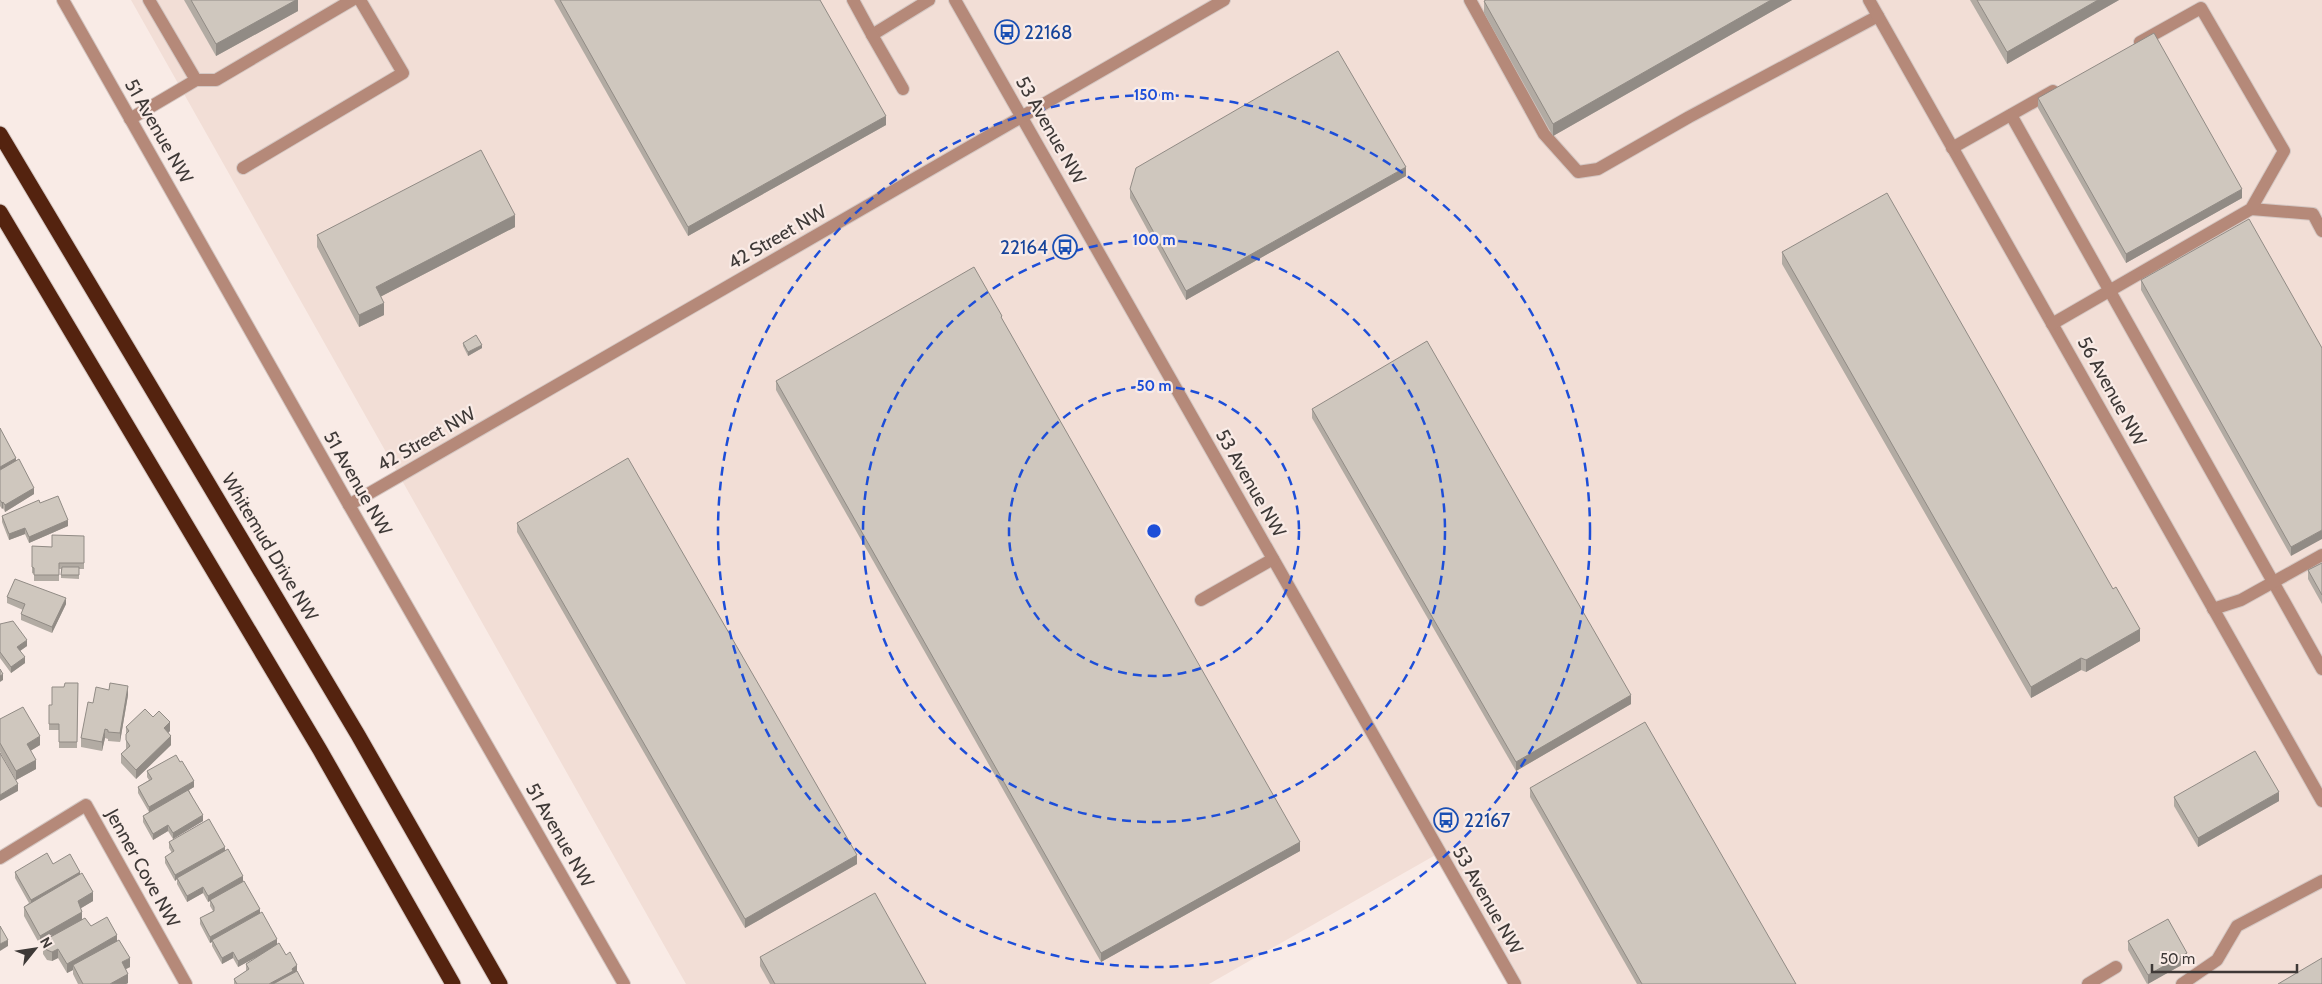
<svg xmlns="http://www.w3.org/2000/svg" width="2322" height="984" viewBox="0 0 2322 984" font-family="Cabin,sans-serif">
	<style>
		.built { fill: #f2ded6 }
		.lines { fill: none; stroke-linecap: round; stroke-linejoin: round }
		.minor-casing { stroke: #d4c7c3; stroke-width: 14 }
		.highway-casing { stroke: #d4c7c3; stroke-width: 17 }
		.minor { stroke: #b58979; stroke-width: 12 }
		.highway { stroke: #54230f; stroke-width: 15 }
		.wall { fill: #b2aba3 }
		.shaded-wall { fill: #918b85 }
		.building { fill: #cfc7be; stroke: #918b85 }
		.ring { fill: none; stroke: #1d4ed8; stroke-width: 2.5; stroke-dasharray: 9 6 }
		.labels { text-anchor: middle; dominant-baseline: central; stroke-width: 4.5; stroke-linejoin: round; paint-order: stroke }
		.transit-label { font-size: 19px; fill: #164399; stroke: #f9ebe6; text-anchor: start }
		.street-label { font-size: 19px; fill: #3e3937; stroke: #f9ebe6 }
		.centre { fill: #1d4ed8; stroke: #f9ebe6; stroke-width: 2.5 }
		.ring-label { font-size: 15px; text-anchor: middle; font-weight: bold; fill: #1d4ed8; stroke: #f9ebe6; stroke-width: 4.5; stroke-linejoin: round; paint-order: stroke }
	</style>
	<rect width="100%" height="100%" fill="#f9ebe6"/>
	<!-- built -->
	<path class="built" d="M131,0h2191v984h-801l-75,-135 -237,135h-523z"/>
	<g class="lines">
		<!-- minor casing -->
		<g class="minor-casing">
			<g id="minor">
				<path d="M63,0l286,505 275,479"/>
				<path d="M853,0l19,35 57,-35"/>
				<path d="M955,0l560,984"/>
				<path d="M1470,0l74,134 34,38 20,-3 91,-52 189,-101"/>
				<path d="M1869,0l453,801"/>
				<path d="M872,35l31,54"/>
				<path d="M196,80h20l136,-80"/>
				<path d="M2011,115l311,554"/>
				<path d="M130,119l66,-39 -47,-80"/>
				<path d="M1952,148l101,-57"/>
				<path d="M243,168l160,-95 -43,-73"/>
				<path d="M2251,209l62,5 9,17"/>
				<path d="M2052,324l199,-115 33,-58 -83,-143 -61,34"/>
				<path d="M349,505l875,-505"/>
				<path d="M1201,600l72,-41"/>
				<path d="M2213,609l28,-9 81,-45"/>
				<path d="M0,858l86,-53 100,179"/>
				<path d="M2088,984l28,-17"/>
				<path d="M2182,984l35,-24 20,-34 85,-45"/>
			</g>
		</g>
		<!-- highway casing -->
		<g class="highway-casing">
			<g id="highway">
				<path d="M0,134l358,601 142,249"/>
				<path d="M0,212l320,538 133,234"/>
			</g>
		</g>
		<!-- minor -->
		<use href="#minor" class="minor"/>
		<!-- highway -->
		<use href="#highway" class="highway"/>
	</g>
	<!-- wall -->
	<g class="wall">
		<path d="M184,0h114v11l-82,45z"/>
		<path d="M554,0h266l66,125 -198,111z"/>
		<path d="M1486,0h306l-239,136 -69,-123v-12z"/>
		<path d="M1970,0h149l-112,64z"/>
		<path d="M2038,98l204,100 -116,65 -88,-155z"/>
		<path d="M1406,176l-220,124 -56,-102v-9z"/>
		<path d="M515,227l-135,70 4,18 -25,12 -42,-80v-12z"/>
		<path d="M1782,252l358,389 -54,31 -5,-2 -50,28 -249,-434z"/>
		<path d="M2141,280l181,68 -31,208 -150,-266z"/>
		<path d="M1002,320l298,531 -199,111 -325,-572v-9z"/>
		<path d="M463,343l19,5 -14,8 -5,-10z"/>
		<path d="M1312,409l319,295 -115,67 -204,-353z"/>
		<path d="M0,428l16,32 18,34 -29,18 -2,-4 -1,1 -2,-3z"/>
		<path d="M40,503l28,23 -39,17 -4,-9 -16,6 -7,-18v-6z"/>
		<path d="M517,523l340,341 -112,64 -228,-396z"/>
		<path d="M84,536v33h-5v10l-18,-1v-9h-2v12h-25v-7l-2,-1v-27l20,1z"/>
		<path d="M2322,563v41l-14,-25v-9z"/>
		<path d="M7,597l59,7 -14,29 -31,-13v-6l2,-4 -16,-7z"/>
		<path d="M0,624l27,22 -7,5 5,12 -14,10 -11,-15z"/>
		<path d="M78,683l-1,65h-18v-18h-10v-25h3l12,-18z"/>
		<path d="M128,695l-8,47 -12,-1v-2l-3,-1 -3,13 -21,-4v-9l12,-35z"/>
		<path d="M153,717l17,14 -2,2 3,12 -35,34 -15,-16v-9l5,-5v-22z"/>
		<path d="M0,719l40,26 -10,6 6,18 -20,11 -16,-28z"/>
		<path d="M147,771l47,16 -5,3 14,31 -30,18 -5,-8 -15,9 -10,-18v-6l6,-4 -11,-19v-6l11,-7 -2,-3z"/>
		<path d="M1530,788l266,196h-159l-107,-187z"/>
		<path d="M2174,797l105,4 -81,46 -24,-41z"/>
		<path d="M169,842l56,9 18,31 17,32 17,31 9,10 11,16 7,13h-70v-5l12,-8v-7l14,-9 -22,12 -5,-9 -11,6 -10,-18v-4l-2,1 -10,-19v-6l13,-7 -3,-5v-5l-2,1 -5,-9 -16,9 -10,-18v-5l-2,2 -10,-18v-6l7,-4 -3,-5z"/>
		<path d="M53,864l27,10 13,27 -12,7 1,11 9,7 26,15 13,26 -4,2 2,14 -2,1h-48l-5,-10v-4l-6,3 -9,-15 -6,3 -5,-1 -4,-6v-9l2,-3 -5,3 -16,-29v-9l5,-4 -14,-25v-6z"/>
		<path d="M2128,941l59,21 -40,22 -19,-34z"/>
		<path d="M760,957l166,27h-156l-10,-18z"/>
	</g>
	<!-- shaded-wall -->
	<g class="shaded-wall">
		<path d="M296,0h2v11l-82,45v-12z"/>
		<path d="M1771,0h21l-239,136v-12z"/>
		<path d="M2098,0h21l-112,64v-12z"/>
		<path d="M886,116v9l-198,111v-9z"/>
		<path d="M1406,167v9l-220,124v-9z"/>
		<path d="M2242,189v9l-116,65v-9z"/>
		<path d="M515,215v12l-139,72v-12z"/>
		<path d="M384,303v12l-25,12v-12z"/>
		<path d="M482,345v3l-14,8v-4z"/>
		<path d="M16,458v6l-16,10v-7z"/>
		<path d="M34,488v6l-29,18v-7z"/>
		<path d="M3,502v6l-1,1v-6z"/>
		<path d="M68,520v6l-39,17v-6z"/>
		<path d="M25,528v6l-16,6v-6z"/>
		<path d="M2322,530v9l-31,17v-9z"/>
		<path d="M66,598v6l-14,29v-6z"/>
		<path d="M2140,629v12l-54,31v-12z"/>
		<path d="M27,640v6l-10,7v-6z"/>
		<path d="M25,657v6l-14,10v-6z"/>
		<path d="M2081,658v12l-50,28v-11z"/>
		<path d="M3,674v6l-3,2v-6z"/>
		<path d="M128,686v9l-8,47v-9z"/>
		<path d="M1631,695v9l-115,67v-9z"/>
		<path d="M170,722v9l-6,6v-9z"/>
		<path d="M105,729v9l-3,13v-9z"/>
		<path d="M40,736v9l-13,8v-9z"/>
		<path d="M171,736v9l-35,34v-9z"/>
		<path d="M36,760v9l-20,11v-9z"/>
		<path d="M194,781v6l-45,26v-6z"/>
		<path d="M18,784v7l-18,10v-6z"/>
		<path d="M2279,792v9l-81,46v-9z"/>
		<path d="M203,815v6l-30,18v-6z"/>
		<path d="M168,825v6l-15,9v-6z"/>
		<path d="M1300,842v9l-199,111v-9z"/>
		<path d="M225,847v6l-48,25v1l-2,2v-6z"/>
		<path d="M857,855v9l-112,64v-9z"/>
		<path d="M80,872v6l-49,28v-6z"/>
		<path d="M243,876v6l-35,20v-6z"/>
		<path d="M203,887v6l-16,9v-6z"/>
		<path d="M93,892v9l-15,9v-9z"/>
		<path d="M260,909v6l-48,25v2l-2,1v-6z"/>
		<path d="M82,912v9l-42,24v-9z"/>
		<path d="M117,935v9l-44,21v5l-6,3v-9z"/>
		<path d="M277,939v7l-39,21v-6z"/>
		<path d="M8,940v6l-8,5v-7z"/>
		<path d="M58,949v9l-6,3v-9z"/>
		<path d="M233,952v6l-11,6v-6z"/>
		<path d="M2187,953v9l-39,22v-9z"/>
		<path d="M130,958v9l-8,4v-9z"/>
		<path d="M297,965v6l-17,13h-11z"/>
		<path d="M128,974v9l-2,1h-16z"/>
	</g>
	<!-- building -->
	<g class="building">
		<path d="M191,0h105l-80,44z"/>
		<path d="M560,0h260l66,116 -198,111z"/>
		<path d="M1486,0h285l-218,124 -69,-123z"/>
		<path d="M1977,0h121l-91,52z"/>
		<path d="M2154,33l88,156 -116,65 -88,-156z"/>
		<path d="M1338,51l68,116 -220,124 -56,-102 6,-21z"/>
		<path d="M481,150l34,65 -139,72 8,16 -25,12 -42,-80z"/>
		<path d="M1887,193l226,396 3,-2 24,42 -54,31 -5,-2 -50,29 -249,-435z"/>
		<path d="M2249,219l73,129v182l-31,17 -150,-267z"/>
		<path d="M974,267l28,49 -1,1 299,525 -199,111 -325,-572z"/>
		<path d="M476,335l6,10 -14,7 -5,-9z"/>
		<path d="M1427,341l204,354 -115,67 -204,-353z"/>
		<path d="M0,428l16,30 -16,9z"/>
		<path d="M628,458l229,397 -112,64 -228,-396z"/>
		<path d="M19,459l15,29 -29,17 -2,-3 -1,1 -2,-3v-30z"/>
		<path d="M58,496l10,24 -39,17 -4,-9 -16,6 -7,-18 37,-16 1,3z"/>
		<path d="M52,535l32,1v27h-25v12h-25v-7l-2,-1v-21l20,1z"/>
		<path d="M2322,563v32l-14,-25z"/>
		<path d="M62,567h17v8h-18z"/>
		<path d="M15,579l51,19 -14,29 -31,-13 4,-10 -18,-7z"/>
		<path d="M13,621l14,19 -10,7 8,10 -14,10 -11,-15v-28z"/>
		<path d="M0,669l3,5 -3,2z"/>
		<path d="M65,683h13l-1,59h-18v-18h-10v-19h3v-18h12z"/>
		<path d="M110,683l18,3 -8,47 -12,-1v-2l-3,-1 -3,13 -21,-4 7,-36 5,1 3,-16 13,3z"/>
		<path d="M23,707l17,29 -13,8 9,16 -20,11 -16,-28v-24z"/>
		<path d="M145,709l8,8 6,-6 11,11 -6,6 7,8 -35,34 -15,-16 9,-8 -4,-6v-6l3,-3 -3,-4z"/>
		<path d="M1645,722l151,262h-154l-112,-196z"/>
		<path d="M2255,751l24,41 -81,46 -24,-41z"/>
		<path d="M0,753l18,31 -18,11z"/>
		<path d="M176,755l4,7 2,-1 12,20 -45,26 -11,-20 14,-8 -5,-8z"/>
		<path d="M188,790l15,25 -30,18 -5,-8 -15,9 -10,-18z"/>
		<path d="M209,819l16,28 -50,28 -10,-18 9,-6 -5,-9z"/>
		<path d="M228,849l15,27 -35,20 -5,-9 -16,9 -10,-18z"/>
		<path d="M47,853l6,11 17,-10 10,18 -49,28 -16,-28z"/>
		<path d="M82,873l11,19 -15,9 4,11 -42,24 -16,-29z"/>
		<path d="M244,881l16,28 -50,28 -10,-19 14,-7v-4l-4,-7z"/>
		<path d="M875,893l51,91h-151l-15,-27z"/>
		<path d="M262,912l15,27 -39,22 -5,-9 -11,6 -10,-18z"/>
		<path d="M107,917l10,18 -50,29 -9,-15 -6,3 -5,-2 -4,-5 2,-5 40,-22 6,8z"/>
		<path d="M2168,919l19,34 -39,22 -20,-34z"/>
		<path d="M0,926l8,14 -8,4z"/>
		<path d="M119,940l11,18 -8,4 6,12 -18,10h-27l-10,-19z"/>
		<path d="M279,943l7,12 4,-3 7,13 -5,4 1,2 -24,13h-32l-3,-5 15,-10 -3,-5z"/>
		<path d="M2322,958v26h-44z"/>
		<path d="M297,971l7,13h-31z"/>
	</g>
	<!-- distance rings -->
	<g class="ring">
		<circle cx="1154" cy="531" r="145"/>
		<circle cx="1154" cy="531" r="291"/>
		<circle cx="1154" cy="531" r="436"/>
	</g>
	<!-- icons -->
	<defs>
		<g id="bus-ring" transform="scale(1.25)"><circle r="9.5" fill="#f9ebe6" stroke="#1a4fb4" stroke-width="1.5"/><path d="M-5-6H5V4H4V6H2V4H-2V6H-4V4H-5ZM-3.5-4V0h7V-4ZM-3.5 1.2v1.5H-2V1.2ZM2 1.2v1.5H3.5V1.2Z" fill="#1a4fb4"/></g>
	</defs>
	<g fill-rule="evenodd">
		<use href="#bus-ring" x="1007" y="32"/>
		<use href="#bus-ring" x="1065" y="247"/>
		<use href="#bus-ring" x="1446" y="820"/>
	</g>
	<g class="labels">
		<!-- transit labels -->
		<g class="transit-label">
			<text x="1024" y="32">22168</text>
			<text x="1048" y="247" text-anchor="end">22164</text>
			<text x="1464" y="820">22167</text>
		</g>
		<!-- street labels -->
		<g class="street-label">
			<text transform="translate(1051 130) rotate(60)">53 Avenue NW</text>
			<text transform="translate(159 131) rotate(60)">51 Avenue NW</text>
			<text transform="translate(777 237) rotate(-30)">42 Street NW</text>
			<text transform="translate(2112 391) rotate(61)">56 Avenue NW</text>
			<text transform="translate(426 439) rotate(-30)">42 Street NW</text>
			<text transform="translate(358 483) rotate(60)">51 Avenue NW</text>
			<text transform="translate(1251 483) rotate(60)">53 Avenue NW</text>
			<text transform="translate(270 547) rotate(59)">Whitemud Drive NW</text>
			<text transform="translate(560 835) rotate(60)">51 Avenue NW</text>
			<text transform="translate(143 868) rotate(61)">Jenner Cove NW</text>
			<text transform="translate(1488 900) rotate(60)">53 Avenue NW</text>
		</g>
	</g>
	<circle cx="1154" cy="531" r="8" class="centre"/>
	<g class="ring-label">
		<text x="1154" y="100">150 m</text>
		<text x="1154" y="245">100 m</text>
		<text x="1154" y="391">50 m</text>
	</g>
	<!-- north arrow -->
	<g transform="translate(35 949) rotate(60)" stroke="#f9ebe6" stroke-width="4" paint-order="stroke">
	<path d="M0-4L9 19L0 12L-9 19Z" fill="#3e3937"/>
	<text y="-8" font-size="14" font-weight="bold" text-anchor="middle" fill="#3e3937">N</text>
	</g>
	<!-- scale -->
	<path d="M2152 964v8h145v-8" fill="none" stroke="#3e3937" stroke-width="2.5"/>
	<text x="2160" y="964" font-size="15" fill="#3e3937" stroke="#f9ebe6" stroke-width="4" paint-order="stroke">50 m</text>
</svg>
